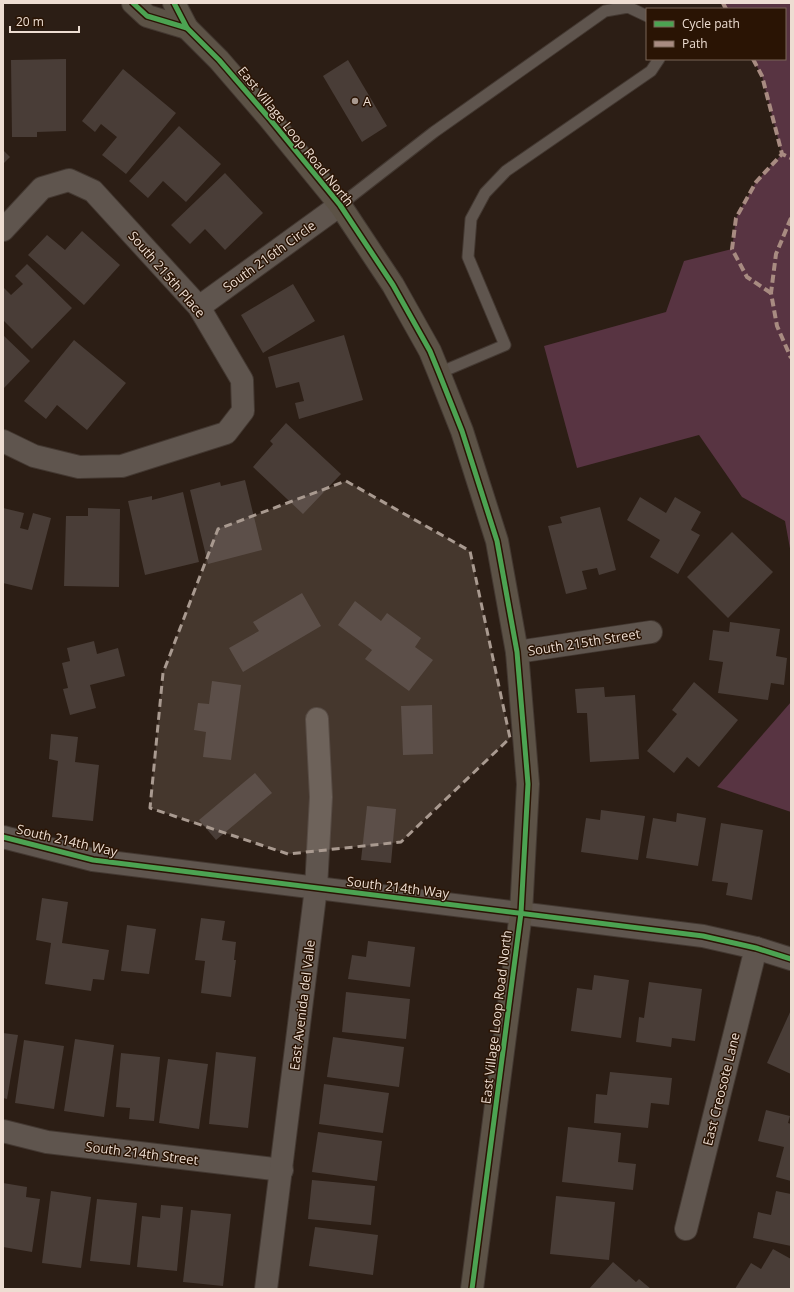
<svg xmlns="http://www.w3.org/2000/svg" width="794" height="1292" viewBox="0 0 794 1292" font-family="'Open Sans',sans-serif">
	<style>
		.green { fill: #583442 }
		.building { fill: #493d37 }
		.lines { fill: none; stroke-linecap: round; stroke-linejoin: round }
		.lane-casing { stroke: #433831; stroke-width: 13 }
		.street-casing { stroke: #433831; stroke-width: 24 }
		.secondary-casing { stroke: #433831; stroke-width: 24 }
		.lane { stroke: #5f554e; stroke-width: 11 }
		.street { stroke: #5f554e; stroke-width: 22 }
		.secondary { stroke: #5c5246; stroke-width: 22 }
		.quiet { stroke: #a88b81; stroke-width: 4; stroke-dasharray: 8 4; stroke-linecap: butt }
		.cycleway-casing { stroke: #2a1404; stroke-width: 8 }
		.cycleway { stroke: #4ca352; stroke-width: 5 }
		.marked { fill: #a99a90; fill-opacity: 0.2; stroke: #a99a90; stroke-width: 3; stroke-dasharray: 8 5; stroke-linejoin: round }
		.poi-dot { fill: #a99a90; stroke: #2a1404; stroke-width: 1.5 }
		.labels { text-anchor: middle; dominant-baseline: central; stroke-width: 3; stroke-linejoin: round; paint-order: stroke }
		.poi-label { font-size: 13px; fill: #edddd2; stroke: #2a1404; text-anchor: start }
		.street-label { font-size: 13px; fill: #edddd2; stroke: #2a1404 }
	</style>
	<rect width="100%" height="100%" fill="#2c1e15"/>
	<!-- green -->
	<g class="green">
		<path d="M723,3h68v551l-6,-33 -43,-24 -43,-62 -122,33 -33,-122 122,-34 18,-51 48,-12 4,-31 20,-36 26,-28 -20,-78 -9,-17h32v-50h-59z"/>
		<path d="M791,702v110l-74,-25z"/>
	</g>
	<!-- building -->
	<g class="building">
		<path d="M66,59v72l-29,1v5h-25l-1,-77z"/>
		<path d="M348,60l39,66 -25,16 -39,-66z"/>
		<path d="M123,69l53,44 -50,61 -24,-19 15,-18 -16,-13 -6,8 -13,-11z"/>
		<path d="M179,126l42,38 -35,38 -23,-21 -15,17 -19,-17z"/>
		<path d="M3,150l7,7 -7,7z"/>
		<path d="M225,173l38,40 -38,37 -20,-21 -15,15 -19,-19z"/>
		<path d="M82,231l38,34 -36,40 -56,-50 19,-20 18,15z"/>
		<path d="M27,264l45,44 -40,41 -29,-29v-33l8,8 12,-11 -8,-8z"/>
		<path d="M293,284l22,37 -52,32 -22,-38z"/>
		<path d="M3,335l27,26 -27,28z"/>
		<path d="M344,335l19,65 -64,19 -4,-16 9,-2 -5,-19 -23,6 -8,-31z"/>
		<path d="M74,340l52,43 -39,47 -30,-25 -11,14 -22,-18z"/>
		<path d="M286,423l55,51 -38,40 -50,-47 20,-23 -3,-3z"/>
		<path d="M245,480l17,70 -54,14 -18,-74 30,-8 1,4z"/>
		<path d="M183,492l16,70 -54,13 -17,-74 24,-5v4z"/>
		<path d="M640,497l26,16 9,-16 26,15 -10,18 9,5 -22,39 -28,-17 10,-17 -33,-20z"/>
		<path d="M600,507l16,63 -17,5 -2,-7 -15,3 5,18 -21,5 -18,-68 14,-3 -2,-6z"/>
		<path d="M3,508l21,5 -4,15 8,2 5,-17 18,5 -19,72 -29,-7z"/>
		<path d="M88,508l32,1 -1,78 -55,-1 2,-70h22z"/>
		<path d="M732,532l41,40 -45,46 -41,-41z"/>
		<path d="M302,593l19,33 -78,46 -14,-24 30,-17 -6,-9z"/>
		<path d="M355,601l26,20 6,-8 34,25 -6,9 18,13 -24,31 -44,-32 7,-9 -34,-25z"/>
		<path d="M730,622l50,7 -4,27 11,2 -3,27 -13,-2 -3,17 -50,-7 5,-31 -14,-2 4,-30 16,2z"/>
		<path d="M94,641l3,13 21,-6 7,28 -35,9 6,23 -26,7 -7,-26 5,-1 -6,-25 8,-2 -3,-13z"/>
		<path d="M212,681l29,4 -10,75 -28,-3 3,-25 -12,-2 4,-27 11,1z"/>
		<path d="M694,682l44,38 -39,47 -12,-10 -13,16 -27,-22 30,-37 -5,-4z"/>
		<path d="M604,687l1,10 30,-2 4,64 -49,3 -3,-49h-10l-2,-24z"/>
		<path d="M432,705l1,49 -30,1 -2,-49z"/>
		<path d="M51,734l27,3 -3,25 24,3 -6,56 -41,-4 6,-56 -9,-2z"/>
		<path d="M255,773l17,20 -56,47 -17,-20z"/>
		<path d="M367,806l29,3 -5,54 -30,-3z"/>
		<path d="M601,810l44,6 -7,44 -57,-8 5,-34 14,2z"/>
		<path d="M677,813l29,5 -8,48 -52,-8 7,-40 23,4z"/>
		<path d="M721,823l42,7 -11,70 -26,-5 2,-12 -16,-2z"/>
		<path d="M42,898l26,4 -6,41 47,7 -5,30 -11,-1 -2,12 -46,-7 6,-41 -15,-3z"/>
		<path d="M201,918l24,3 -3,19 14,2 -2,18h2l-5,37 -30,-4 4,-32 -10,-1z"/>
		<path d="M127,925l29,4 -7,45 -28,-3z"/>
		<path d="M368,941l47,6 -5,40 -62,-8 4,-24 14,2z"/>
		<path d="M594,975l35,5 -8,58 -50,-7 6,-43 15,2z"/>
		<path d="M649,982l53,7 -7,52 -23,-3 -1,9 -35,-5 3,-25 5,1z"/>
		<path d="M346,992l64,7 -4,40 -64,-7z"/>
		<path d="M791,1010v64l-24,-11z"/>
		<path d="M3,1033l15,2 -11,64 -4,-1z"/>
		<path d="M333,1037l71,10 -5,40 -72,-10z"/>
		<path d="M75,1039l39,6 -10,72 -40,-6z"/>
		<path d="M24,1040l40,6 -10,63 -39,-6z"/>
		<path d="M216,1052l40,5 -8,71 -39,-4z"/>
		<path d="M121,1053l39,4 -6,64 -25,-2 1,-11 -14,-1z"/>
		<path d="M168,1059l40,5 -9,65 -40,-6z"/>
		<path d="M610,1072l62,6 -3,27 -18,-2 -3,25 -54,-5 2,-29 11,1z"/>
		<path d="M324,1084l65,9 -6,40 -64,-9z"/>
		<path d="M766,1110l24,6 -2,7 3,1v57l-15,-4 8,-30 -26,-6z"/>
		<path d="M568,1127l53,6 -3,29 18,2 -3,26 -71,-8z"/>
		<path d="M318,1132l64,9 -5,40 -65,-9z"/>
		<path d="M312,1180l63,6 -4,39 -63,-6z"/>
		<path d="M3,1183l24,4 -1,10 14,2 -8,53 -29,-5z"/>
		<path d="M51,1191l40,6 -10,71 -39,-5z"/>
		<path d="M776,1191l15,3v52l-38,-8 5,-26 13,3z"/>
		<path d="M556,1196l59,6 -6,58 -59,-6z"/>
		<path d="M97,1199l40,4 -7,62 -40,-4z"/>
		<path d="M161,1205l22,2 -6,64 -40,-4 5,-51 18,2z"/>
		<path d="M191,1210l40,4 -8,72 -40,-4z"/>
		<path d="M315,1227l63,8 -5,40 -64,-9z"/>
		<path d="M773,1249l18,10v30h-56l16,-26 10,6z"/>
		<path d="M613,1262l23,20 3,-3 12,10h-62z"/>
	</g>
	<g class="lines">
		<!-- lane casing -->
		<g class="lane-casing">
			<g id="lane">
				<path d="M340,205l94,-73 171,-121 23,-4 19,9"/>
				<path d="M439,373l66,-28 -37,-88 3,-38 14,-26 21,-22 145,-100 8,-12"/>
			</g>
		</g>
		<!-- street casing -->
		<g class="street-casing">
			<g id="street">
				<path d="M3,230l39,-42 27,-8 24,11 106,116 43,73 1,31 -17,22 -104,33 -43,1 -45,-11 -31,-15"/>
				<path d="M199,307l141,-102"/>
				<path d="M517,652l134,-20"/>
				<path d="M3,837l90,23 610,76 53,12 35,11"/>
				<path d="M3,1131l44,11 235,28"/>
				<path d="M686,1229l70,-281"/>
				<path d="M266,1289l50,-401 5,-91 -4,-78"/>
			</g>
		</g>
		<!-- secondary casing -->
		<g class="secondary-casing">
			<g id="secondary">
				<path d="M133,3l14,13 40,12"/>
				<path d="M174,3l13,25 32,32 50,58 71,87 53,80 37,66 9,22 23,58 35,110 20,111 11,132 -7,129 -49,376"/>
			</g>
		</g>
		<!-- lane -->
		<use href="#lane" class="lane"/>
		<!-- street -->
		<use href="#street" class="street"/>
		<!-- secondary -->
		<use href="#secondary" class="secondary"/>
		<!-- quiet -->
		<g class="quiet">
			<path d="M723,3l3,6"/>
			<path d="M753,59l9,17 20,78 9,4"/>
			<path d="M791,218l-15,36 -5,39 6,33 14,32"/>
			<path d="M771,293l-24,-16 -15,-28 4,-31 20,-36 26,-28"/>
		</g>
		<!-- cycleway casing -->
		<g class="cycleway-casing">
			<g id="cycleway">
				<path d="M133,3l14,13 40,12"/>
				<path d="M174,3l13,25 32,32 50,58 71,87 53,80 37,66 9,22 23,58 35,110 20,111 11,132 -7,129 -49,376"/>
				<path d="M3,837l90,23 610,76 53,12 35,11"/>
			</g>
		</g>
		<!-- cycleway -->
		<use href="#cycleway" class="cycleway"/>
	</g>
	<!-- marked area -->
	<path class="marked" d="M346,481l124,70 40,187 -109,104 -113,12 -138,-46 13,-135 55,-144z"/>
	<!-- markers -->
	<circle class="poi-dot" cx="355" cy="101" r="4"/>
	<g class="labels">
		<!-- poi labels -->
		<g class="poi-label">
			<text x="363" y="101">A</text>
		</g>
		<!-- street labels -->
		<g class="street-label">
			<text transform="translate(296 136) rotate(51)">East Village Loop Road North</text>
			<text transform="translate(269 256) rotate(-36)">South 216th Circle</text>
			<text transform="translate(167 274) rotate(49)">South 215th Place</text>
			<text transform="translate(584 642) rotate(-9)">South 215th Street</text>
			<text transform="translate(67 840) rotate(13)">South 214th Way</text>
			<text transform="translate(398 887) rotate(7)">South 214th Way</text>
			<text transform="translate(302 1005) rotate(-83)">East Avenida del Valle</text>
			<text transform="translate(496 1017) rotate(-83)">East Village Loop Road North</text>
			<text transform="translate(721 1089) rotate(-76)">East Creosote Lane</text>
			<text transform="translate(142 1153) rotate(7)">South 214th Street</text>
		</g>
	</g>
	<!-- border -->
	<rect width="794" height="1292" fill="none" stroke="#edddd2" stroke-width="8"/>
	<!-- legend -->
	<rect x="646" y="8" width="140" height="52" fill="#2a1404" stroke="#786456"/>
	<rect x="654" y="21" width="20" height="6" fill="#4ca352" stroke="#786456"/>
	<text x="682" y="28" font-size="12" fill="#edddd2">Cycle path</text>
	<rect x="654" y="41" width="20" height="6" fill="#a88b81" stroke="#786456"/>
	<text x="682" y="48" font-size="12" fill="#edddd2">Path</text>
	<!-- scale -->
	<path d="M10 26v6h69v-6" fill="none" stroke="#edddd2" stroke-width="2"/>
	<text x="16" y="26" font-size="12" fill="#edddd2" stroke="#2a1404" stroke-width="3" paint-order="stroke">20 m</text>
</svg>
